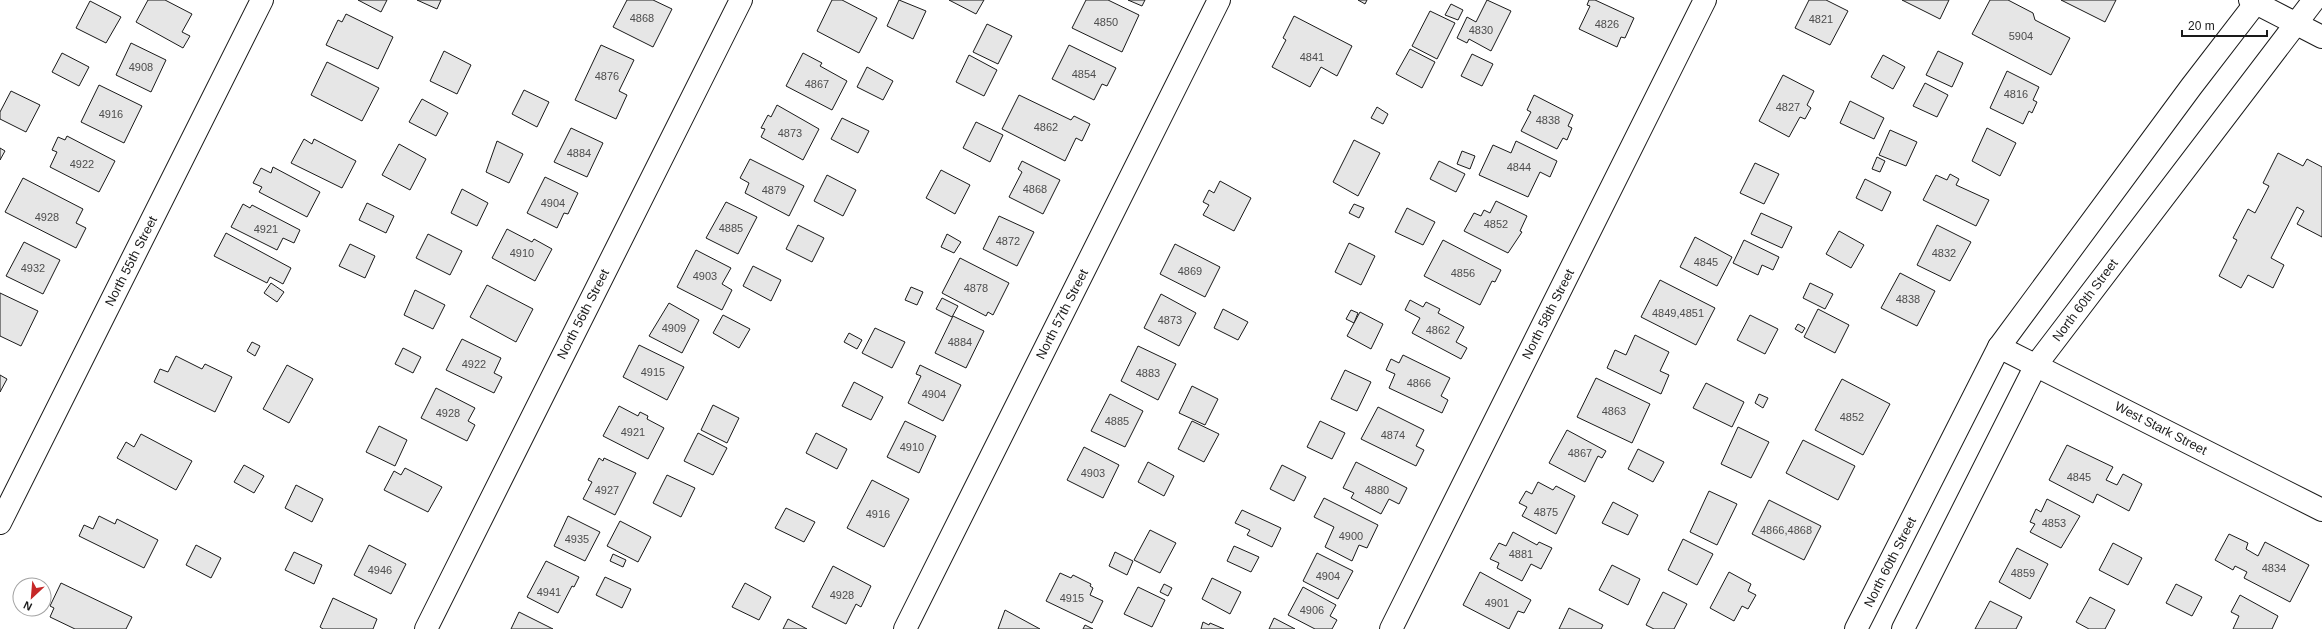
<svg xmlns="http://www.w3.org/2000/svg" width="2322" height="629" viewBox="0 0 2322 629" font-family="Helvetica,sans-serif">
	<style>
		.building { fill: #e6e6e6; stroke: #1a1a1a }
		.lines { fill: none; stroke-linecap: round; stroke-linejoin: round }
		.minor-casing { stroke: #1a1a1a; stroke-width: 24 }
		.secondary-casing { stroke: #1a1a1a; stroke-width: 24 }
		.minor { stroke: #fff; stroke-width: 22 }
		.secondary { stroke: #fff; stroke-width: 22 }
		.labels { text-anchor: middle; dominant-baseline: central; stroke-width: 3; stroke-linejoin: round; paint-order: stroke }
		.number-label { font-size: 11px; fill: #4d4d4d }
		.street-label { font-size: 13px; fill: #1a1a1a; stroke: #fff }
	</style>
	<rect width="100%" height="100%" fill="#fff"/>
	<!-- building -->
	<g class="building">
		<path d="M148,0h17l27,14 -10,18 8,4 -7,12 -47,-26z"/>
		<path d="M358,0h29l-6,12z"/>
		<path d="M417,0h24l-4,9z"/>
		<path d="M627,0h26l19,9 -19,38 -40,-20z"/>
		<path d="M832,0h10l35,18 -18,35 -42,-22z"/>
		<path d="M899,0l27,11 -13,28 -26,-13z"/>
		<path d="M949,0h35l-8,14z"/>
		<path d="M1086,0h22l31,15 -17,37 -50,-24z"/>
		<path d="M1128,0h17l-3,6z"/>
		<path d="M1358,0h9l-2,4z"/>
		<path d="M1487,0l24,11 -20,40 -22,-12 -2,4 -10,-5 10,-21 9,5z"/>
		<path d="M1589,0h6l39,18 -9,20 -4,-1 -4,10 -38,-18 11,-23 -3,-1z"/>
		<path d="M1809,0h17l22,11 -18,34 -35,-17z"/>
		<path d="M1902,0h47l-9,19z"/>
		<path d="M1990,0h18l25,13 2,7 35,18 -19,37 -79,-41z"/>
		<path d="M2061,0h55l-11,22z"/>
		<path d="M90,1l31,16 -15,26 -30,-15z"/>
		<path d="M1451,4l12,6 -5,10 -13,-5z"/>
		<path d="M1430,11l25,12 -18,36 -25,-13z"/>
		<path d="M346,14l47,23 -15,32 -52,-24 12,-25 4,2z"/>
		<path d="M1294,16l58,30 -15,30 -16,-9 -11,20 -38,-20 14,-27 -3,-2z"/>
		<path d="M987,24l25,12 -14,28 -25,-12z"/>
		<path d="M131,43l35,17 -15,32 -35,-17z"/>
		<path d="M601,45l33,15 -15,31 8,4 -11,24 -41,-19z"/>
		<path d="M1069,45l47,23 -9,18 -5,-2 -8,16 -42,-21z"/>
		<path d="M1410,49l25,13 -13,26 -26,-14z"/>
		<path d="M444,51l27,14 -14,29 -27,-13z"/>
		<path d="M1938,51l25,12 -11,24 -26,-12z"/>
		<path d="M62,53l27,14 -10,19 -27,-14z"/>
		<path d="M803,53l19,10 -2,3 27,15 -15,29 -46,-24z"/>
		<path d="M1472,54l21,10 -11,22 -21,-10z"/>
		<path d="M969,55l28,15 -13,26 -28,-14z"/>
		<path d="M1883,55l22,12 -12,22 -22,-12z"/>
		<path d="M327,62l52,26 -17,33 -51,-26z"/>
		<path d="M867,67l26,14 -10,19 -26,-13z"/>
		<path d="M2007,71l32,16 -6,13 4,2 -5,11 -3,-2 -6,13 -33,-16z"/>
		<path d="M1783,75l31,16 -7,14 4,3 -6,11 -5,-2 -11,20 -30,-16z"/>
		<path d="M1925,83l23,12 -11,22 -24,-11z"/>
		<path d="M99,85l43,21 -18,37 -43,-21z"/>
		<path d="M524,90l25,12 -12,25 -25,-13z"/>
		<path d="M11,91l29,14 -14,27 -26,-13v-7z"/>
		<path d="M1019,95l52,25 3,-4 16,8 -8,17 -6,-3 -11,23 -63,-32z"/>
		<path d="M1534,95l39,20 -5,11 4,2 -5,12 -4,-2 -6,11 -36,-18 10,-19 -4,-2z"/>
		<path d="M422,99l26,14 -12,23 -27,-14z"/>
		<path d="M1850,101l34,17 -10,21 -34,-16z"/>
		<path d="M777,105l42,24 -16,31 -42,-23 4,-8 -4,-1 7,-13 3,2z"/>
		<path d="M1377,107l11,7 -5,10 -12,-6z"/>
		<path d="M842,118l27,13 -11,22 -27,-14z"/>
		<path d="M976,122l27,13 -13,27 -27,-14z"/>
		<path d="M571,128l32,15 -16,34 -33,-15z"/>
		<path d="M1987,128l29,15 -16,33 -28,-15z"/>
		<path d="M1890,130l27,12 -11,24 -27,-11z"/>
		<path d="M67,136l48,25 -16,31 -49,-25 7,-15 -5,-2 6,-13 7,3z"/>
		<path d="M304,139l8,5 2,-5 42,22 -14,27 -51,-25z"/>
		<path d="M1354,140l26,13 -22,43 -25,-14z"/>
		<path d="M497,141l26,13 -14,29 -23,-11z"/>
		<path d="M1516,141l41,20 -7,16 -10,-5 -12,25 -49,-22 14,-30 18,8z"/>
		<path d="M399,144l27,15 -16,31 -28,-15z"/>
		<path d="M0,148l5,3 -5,9z"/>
		<path d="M1462,151l13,5 -5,13 -13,-5z"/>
		<path d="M2278,153l25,13 4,-7 15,8v70l-25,-13 7,-13 -7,-4 -26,51 13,7 -11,23 -25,-13 -7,13 -22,-12 18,-36 -4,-2 15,-29 7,4 14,-27 -6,-3z"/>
		<path d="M1877,157l8,4 -5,11 -8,-3z"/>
		<path d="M750,159l54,27 -15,30 -44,-23 4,-10 -9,-5z"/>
		<path d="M1022,161l38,19 -17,34 -34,-17 13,-25 -4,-3z"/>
		<path d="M1439,161l26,13 -9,18 -26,-13z"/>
		<path d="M1755,163l24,11 -15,30 -24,-11z"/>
		<path d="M273,167l47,25 -13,25 -48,-25 3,-5 -9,-4 8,-15 10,5z"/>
		<path d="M941,170l29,15 -15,29 -29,-16z"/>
		<path d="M1950,174l9,5 -3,6 33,15 -13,26 -53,-26 13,-25 11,5z"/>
		<path d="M827,175l29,15 -13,26 -29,-15z"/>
		<path d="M545,177l33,16 -10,21 -4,-1 -7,15 -30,-15z"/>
		<path d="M23,178l60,31 -7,14 10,5 -10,20 -71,-36z"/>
		<path d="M1865,179l26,13 -9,19 -26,-13z"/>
		<path d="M1220,181l31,17 -17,33 -31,-16 6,-10 -6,-3 6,-12 5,3z"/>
		<path d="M462,189l26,14 -11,23 -26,-13z"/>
		<path d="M1496,201l31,15 -7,15 2,1 -14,21 -44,-22 10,-18 7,3 3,-6 6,3z"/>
		<path d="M726,202l31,15 -19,37 -32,-16z"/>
		<path d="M367,203l27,13 -8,17 -27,-13z"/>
		<path d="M243,204l7,4 2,-3 48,25 -6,13 -11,-5 -6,12 -46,-23z"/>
		<path d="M1354,204l10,4 -5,10 -10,-5z"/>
		<path d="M1407,208l28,14 -12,23 -28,-13z"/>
		<path d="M1761,213l31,14 -10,21 -31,-14z"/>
		<path d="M999,216l35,16 -17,34 -34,-17z"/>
		<path d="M798,225l26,13 -12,24 -26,-13z"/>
		<path d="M1937,225l34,17 -21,39 -33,-16z"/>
		<path d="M507,229l25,13 2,-3 18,10 -17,32 -43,-23z"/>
		<path d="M1839,231l25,14 -13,23 -25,-14z"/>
		<path d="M226,233l65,35 -8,16 -13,-7 -3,6 -53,-27z"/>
		<path d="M428,234l34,17 -12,24 -34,-17z"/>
		<path d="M947,234l14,8 -7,11 -13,-6z"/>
		<path d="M1695,237l37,20 -15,29 -37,-19z"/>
		<path d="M1443,240l58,30 -6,12 -3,-1 -12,24 -56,-29z"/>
		<path d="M1744,240l35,17 -6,13 -11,-5 -4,10 -25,-12z"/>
		<path d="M24,242l36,18 -17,34 -37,-18z"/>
		<path d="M1349,243l26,13 -14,29 -26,-13z"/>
		<path d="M350,244l25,12 -10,22 -26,-12z"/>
		<path d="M1175,244l45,23 -15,30 -45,-23z"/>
		<path d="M696,250l35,18 -9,16 10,6 -10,20 -45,-23z"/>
		<path d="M960,258l49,25 -16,32 -5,-3 -2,4 -44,-23z"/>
		<path d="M753,266l28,14 -10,21 -28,-15z"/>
		<path d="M1900,273l35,18 -18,35 -36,-18z"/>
		<path d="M1660,280l55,28 -19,37 -55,-28z"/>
		<path d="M271,283l13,9 -7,10 -13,-9z"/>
		<path d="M1810,283l23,11 -8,15 -22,-11z"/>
		<path d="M487,285l46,24 -17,33 -46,-25z"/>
		<path d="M911,287l12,5 -6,13 -12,-5z"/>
		<path d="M415,290l30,15 -12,24 -29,-14z"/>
		<path d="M0,293l38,18 -17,35 -21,-10z"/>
		<path d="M1161,294l35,19 -17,33 -35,-18z"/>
		<path d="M942,298l16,8 -6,11 -16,-8z"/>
		<path d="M1410,300l13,7 3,-5 14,7 -2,4 26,14 -8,15 11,6 -6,11 -49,-26 8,-15 -15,-8z"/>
		<path d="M669,303l30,17 -17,33 -33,-17z"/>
		<path d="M1223,309l25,13 -10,18 -24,-12z"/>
		<path d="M1818,309l31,16 -14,28 -31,-16z"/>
		<path d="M1351,310l7,3 -4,10 -8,-4z"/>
		<path d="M1360,312l23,12 -12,25 -24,-13z"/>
		<path d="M723,315l27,14 -11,19 -26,-15z"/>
		<path d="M1750,315l28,14 -13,25 -28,-14z"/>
		<path d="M953,316l31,15 -18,37 -31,-15z"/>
		<path d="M1798,324l7,4 -3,5 -7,-4z"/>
		<path d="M875,328l30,14 -13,26 -30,-15z"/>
		<path d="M849,333l13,7 -5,9 -13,-7z"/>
		<path d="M1635,335l34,17 -9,19 9,4 -8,19 -54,-26 8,-18 11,5z"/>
		<path d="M462,339l39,19 -7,15 8,4 -8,16 -48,-23z"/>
		<path d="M252,342l8,4 -5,10 -8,-5z"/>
		<path d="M639,345l45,22 -17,33 -44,-23z"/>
		<path d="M1138,346l38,18 -18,36 -37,-19z"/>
		<path d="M403,348l18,9 -8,16 -18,-9z"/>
		<path d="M1403,355l47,23 -9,18 7,4 -6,13 -53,-25 6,-14 -9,-4 5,-11 8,4z"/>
		<path d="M176,356l26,13 3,-5 27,13 -17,35 -61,-30 6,-13 8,3z"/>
		<path d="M287,365l26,14 -24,44 -26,-14z"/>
		<path d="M920,365l41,20 -18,36 -35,-18 13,-27 -5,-2z"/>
		<path d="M1345,370l26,12 -14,29 -26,-12z"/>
		<path d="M0,375l7,4 -7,13z"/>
		<path d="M1596,378l54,26 -18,39 -55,-26z"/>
		<path d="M1842,379l48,25 -27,51 -48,-25z"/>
		<path d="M854,382l29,15 -12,23 -29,-14z"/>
		<path d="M1706,383l38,19 -12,25 -39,-19z"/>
		<path d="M1192,386l26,13 -13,26 -26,-12z"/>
		<path d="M436,388l39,20 -7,13 7,4 -8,16 -46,-23z"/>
		<path d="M1110,394l33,17 -18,36 -34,-16z"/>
		<path d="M1759,394l9,4 -5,10 -8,-5z"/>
		<path d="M713,405l26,13 -12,25 -26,-13z"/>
		<path d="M619,406l19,10 2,-4 8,4 -1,3 17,9 -16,31 -45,-23z"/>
		<path d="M1378,407l46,23 -8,16 8,4 -8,16 -55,-27z"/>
		<path d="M905,421l31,15 -17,37 -32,-16z"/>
		<path d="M1192,421l27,13 -15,28 -26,-13z"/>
		<path d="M1320,421l25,12 -13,26 -25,-12z"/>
		<path d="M379,426l28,14 -12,26 -29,-14z"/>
		<path d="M1738,427l31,15 -18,36 -30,-14z"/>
		<path d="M1567,430l39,21 -4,7 -4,-2 -13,26 -36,-19z"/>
		<path d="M698,433l29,15 -14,27 -29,-14z"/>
		<path d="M816,433l31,16 -10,20 -31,-16z"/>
		<path d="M141,434l51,27 -16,29 -59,-32 9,-16 8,5z"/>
		<path d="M1803,440l52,26 -17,34 -52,-27z"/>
		<path d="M2067,445l46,22 -7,13 11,5 6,-11 19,10 -13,27 -32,-17 -4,9 -44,-23z"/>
		<path d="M1084,447l35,18 -16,33 -36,-18z"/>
		<path d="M1638,449l26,13 -11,20 -25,-13z"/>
		<path d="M599,458l4,3 1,-3 32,15 -21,42 -32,-16 9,-17 -4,-2z"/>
		<path d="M1148,462l26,14 -10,20 -26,-14z"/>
		<path d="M1356,462l51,26 -8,16 -10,-5 -8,15 -30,-16 3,-5 -11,-5z"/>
		<path d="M244,465l20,11 -10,17 -20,-11z"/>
		<path d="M1282,465l24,12 -12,24 -24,-12z"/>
		<path d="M405,468l37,19 -14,25 -44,-22 10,-19 7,4z"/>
		<path d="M667,475l28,13 -14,29 -28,-14z"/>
		<path d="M872,480l37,19 -25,48 -37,-19z"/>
		<path d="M1538,482l15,8 3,-4 19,10 -19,38 -34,-18 5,-9 -8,-4 7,-12 6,3z"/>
		<path d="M296,485l27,14 -11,23 -27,-14z"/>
		<path d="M1709,491l28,13 -20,41 -27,-13z"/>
		<path d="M1324,498l54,27 -11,23 -8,-3 -7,16 -27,-14 9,-20 -20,-10z"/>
		<path d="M2047,499l33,17 -19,32 -31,-16 5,-8 -5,-2 6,-13 5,3z"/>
		<path d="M1769,500l52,26 -17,34 -52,-26z"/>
		<path d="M1613,502l25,13 -10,20 -26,-12z"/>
		<path d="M786,508l29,14 -11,20 -29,-14z"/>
		<path d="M1242,510l39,18 -9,19 -25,-12 3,-5 -15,-7z"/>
		<path d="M99,516l16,8 2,-5 41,21 -14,28 -65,-32 5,-11 9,4z"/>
		<path d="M568,516l32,16 -15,29 -31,-15z"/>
		<path d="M620,521l31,16 -13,25 -31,-16z"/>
		<path d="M1150,530l26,13 -16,30 -26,-13z"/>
		<path d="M1513,532l24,13 2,-3 13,6 -11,21 -10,-5 -9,17 -25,-13 2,-5 -9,-4 9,-16 7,3z"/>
		<path d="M2229,534l19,9 -2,6 12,7 7,-14 44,23 -19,37 -46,-24 3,-6 -12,-6 -2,4 -18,-10z"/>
		<path d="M1683,539l30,15 -16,31 -29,-15z"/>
		<path d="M2113,543l29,15 -14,27 -29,-15z"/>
		<path d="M196,545l25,13 -10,20 -25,-13z"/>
		<path d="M369,545l37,19 -15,30 -37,-19z"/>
		<path d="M1234,546l25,11 -8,15 -24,-11z"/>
		<path d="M2017,548l31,16 -18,35 -31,-17z"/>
		<path d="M294,552l28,13 -8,19 -29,-14z"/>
		<path d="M1115,552l18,9 -6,14 -18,-9z"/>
		<path d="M1317,553l36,18 -15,28 -35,-18z"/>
		<path d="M613,554l13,6 -3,7 -13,-6z"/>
		<path d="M546,561l33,16 -5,10 -2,-1 -14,27 -31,-16z"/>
		<path d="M1612,565l28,14 -12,26 -29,-15z"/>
		<path d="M833,566l38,20 -10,21 -5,-3 -10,20 -34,-17z"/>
		<path d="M1480,572l51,28 -7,13 -6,-2 -9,18 -46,-24z"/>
		<path d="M1729,572l22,12 -3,7 8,4 -8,14 -6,-3 -8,15 -24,-13z"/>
		<path d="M1060,573l11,5 2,-3 18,9 -1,2 3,2 -3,7 13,6 -11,22 -46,-22z"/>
		<path d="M605,577l26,12 -9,19 -26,-13z"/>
		<path d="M1212,578l29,14 -11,22 -28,-15z"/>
		<path d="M61,583l71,34 -6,12h-51l-25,-12 4,-9 -4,-2z"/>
		<path d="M745,583l26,14 -12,23 -27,-13z"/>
		<path d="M1164,584l8,4 -4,8 -8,-4z"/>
		<path d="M2176,584l26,13 -10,19 -26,-13z"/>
		<path d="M1138,587l27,13 -13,27 -28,-13z"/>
		<path d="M1303,587l33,18 -6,11 7,4 -5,9h-17l-27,-14z"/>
		<path d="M1663,592l24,12 -13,25h-20l-8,-4z"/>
		<path d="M2240,595l38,21 -6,13h-39l6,-13 -8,-4z"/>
		<path d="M2090,597l25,13 -10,19h-16l-13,-7z"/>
		<path d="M333,598l44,21 -4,10h-50l-3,-2z"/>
		<path d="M1990,601l32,16 -6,12h-41z"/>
		<path d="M1569,608l34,17 -2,4h-42z"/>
		<path d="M1005,610l35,19h-42z"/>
		<path d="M519,612l34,17h-42z"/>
		<path d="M1274,618l21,11h-26z"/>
		<path d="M788,619l19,10h-24z"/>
		<path d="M1203,622l6,3 1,-2 14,6h-23z"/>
		<path d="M1085,625l8,4h-10z"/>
	</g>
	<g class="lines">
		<!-- minor casing -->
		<g class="minor-casing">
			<g id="minor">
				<path d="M1999,347l323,163"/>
				<path d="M0,523l262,-523"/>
				<path d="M426,629l315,-629"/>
				<path d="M905,629l314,-629"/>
				<path d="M1391,629l314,-629"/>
			</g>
		</g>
		<!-- secondary casing -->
		<g class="secondary-casing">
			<g id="secondary">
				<path d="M2250,0l72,37"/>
				<path d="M1856,629l143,-282 192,-260 67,-87"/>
				<path d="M1903,629l133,-264 278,-365"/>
			</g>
		</g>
		<!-- minor -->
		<use href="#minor" class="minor"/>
		<!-- secondary -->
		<use href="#secondary" class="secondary"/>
	</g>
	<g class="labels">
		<!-- number labels -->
		<g class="number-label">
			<text x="642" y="18">4868</text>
			<text x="1821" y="19">4821</text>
			<text x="1106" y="22">4850</text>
			<text x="1607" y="24">4826</text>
			<text x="1481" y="30">4830</text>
			<text x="2021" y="36">5904</text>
			<text x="1312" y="57">4841</text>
			<text x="141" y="67">4908</text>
			<text x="1084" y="74">4854</text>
			<text x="607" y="76">4876</text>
			<text x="817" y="84">4867</text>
			<text x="2016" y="94">4816</text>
			<text x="1788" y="107">4827</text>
			<text x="111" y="114">4916</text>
			<text x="1548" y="120">4838</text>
			<text x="1046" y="127">4862</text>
			<text x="790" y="133">4873</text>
			<text x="579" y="153">4884</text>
			<text x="82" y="164">4922</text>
			<text x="1519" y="167">4844</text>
			<text x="1035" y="189">4868</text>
			<text x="774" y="190">4879</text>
			<text x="553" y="203">4904</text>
			<text x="47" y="217">4928</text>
			<text x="1496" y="224">4852</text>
			<text x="731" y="228">4885</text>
			<text x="266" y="229">4921</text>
			<text x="1008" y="241">4872</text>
			<text x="522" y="253">4910</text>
			<text x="1944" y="253">4832</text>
			<text x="1706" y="262">4845</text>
			<text x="33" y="268">4932</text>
			<text x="1190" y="271">4869</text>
			<text x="1463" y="273">4856</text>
			<text x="705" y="276">4903</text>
			<text x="976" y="288">4878</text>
			<text x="1908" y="299">4838</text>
			<text x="1678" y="313">4849,4851</text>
			<text x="1170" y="320">4873</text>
			<text x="674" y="328">4909</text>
			<text x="1438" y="330">4862</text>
			<text x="960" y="342">4884</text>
			<text x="474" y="364">4922</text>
			<text x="653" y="372">4915</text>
			<text x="1148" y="373">4883</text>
			<text x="1419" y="383">4866</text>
			<text x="934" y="394">4904</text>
			<text x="1614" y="411">4863</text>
			<text x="448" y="413">4928</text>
			<text x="1852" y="417">4852</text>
			<text x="1117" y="421">4885</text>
			<text x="633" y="432">4921</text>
			<text x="1393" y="435">4874</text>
			<text x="912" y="447">4910</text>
			<text x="1580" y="453">4867</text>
			<text x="1093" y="473">4903</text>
			<text x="2079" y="477">4845</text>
			<text x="607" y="490">4927</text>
			<text x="1377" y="490">4880</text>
			<text x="1546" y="512">4875</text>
			<text x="878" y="514">4916</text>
			<text x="2054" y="523">4853</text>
			<text x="1786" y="530">4866,4868</text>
			<text x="1351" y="536">4900</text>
			<text x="577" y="539">4935</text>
			<text x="1521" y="554">4881</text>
			<text x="2274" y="568">4834</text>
			<text x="380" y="570">4946</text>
			<text x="2023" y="573">4859</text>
			<text x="1328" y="576">4904</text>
			<text x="549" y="592">4941</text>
			<text x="842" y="595">4928</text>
			<text x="1072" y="598">4915</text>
			<text x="1497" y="603">4901</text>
			<text x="1312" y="610">4906</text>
		</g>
		<!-- street labels -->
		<g class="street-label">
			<text transform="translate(131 261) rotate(-63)">North 55th Street</text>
			<text transform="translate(2085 300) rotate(-53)">North 60th Street</text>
			<text transform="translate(583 314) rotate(-63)">North 56th Street</text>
			<text transform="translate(1062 314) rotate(-63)">North 57th Street</text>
			<text transform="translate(1548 314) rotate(-63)">North 58th Street</text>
			<text transform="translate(2161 428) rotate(27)">West Stark Street</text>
			<text transform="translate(1890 562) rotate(-63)">North 60th Street</text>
		</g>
	</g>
	<!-- north arrow -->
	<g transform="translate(32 597) rotate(206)"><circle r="19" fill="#ffffff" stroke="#a3a3a3"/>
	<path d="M0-3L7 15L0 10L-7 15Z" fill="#c62828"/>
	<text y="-6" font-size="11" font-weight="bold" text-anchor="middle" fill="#1a1a1a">N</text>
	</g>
	<!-- scale -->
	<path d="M2182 30v6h85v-6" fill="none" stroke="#1a1a1a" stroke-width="2"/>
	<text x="2188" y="30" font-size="12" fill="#1a1a1a" stroke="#ffffff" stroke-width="3" paint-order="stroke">20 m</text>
</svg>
